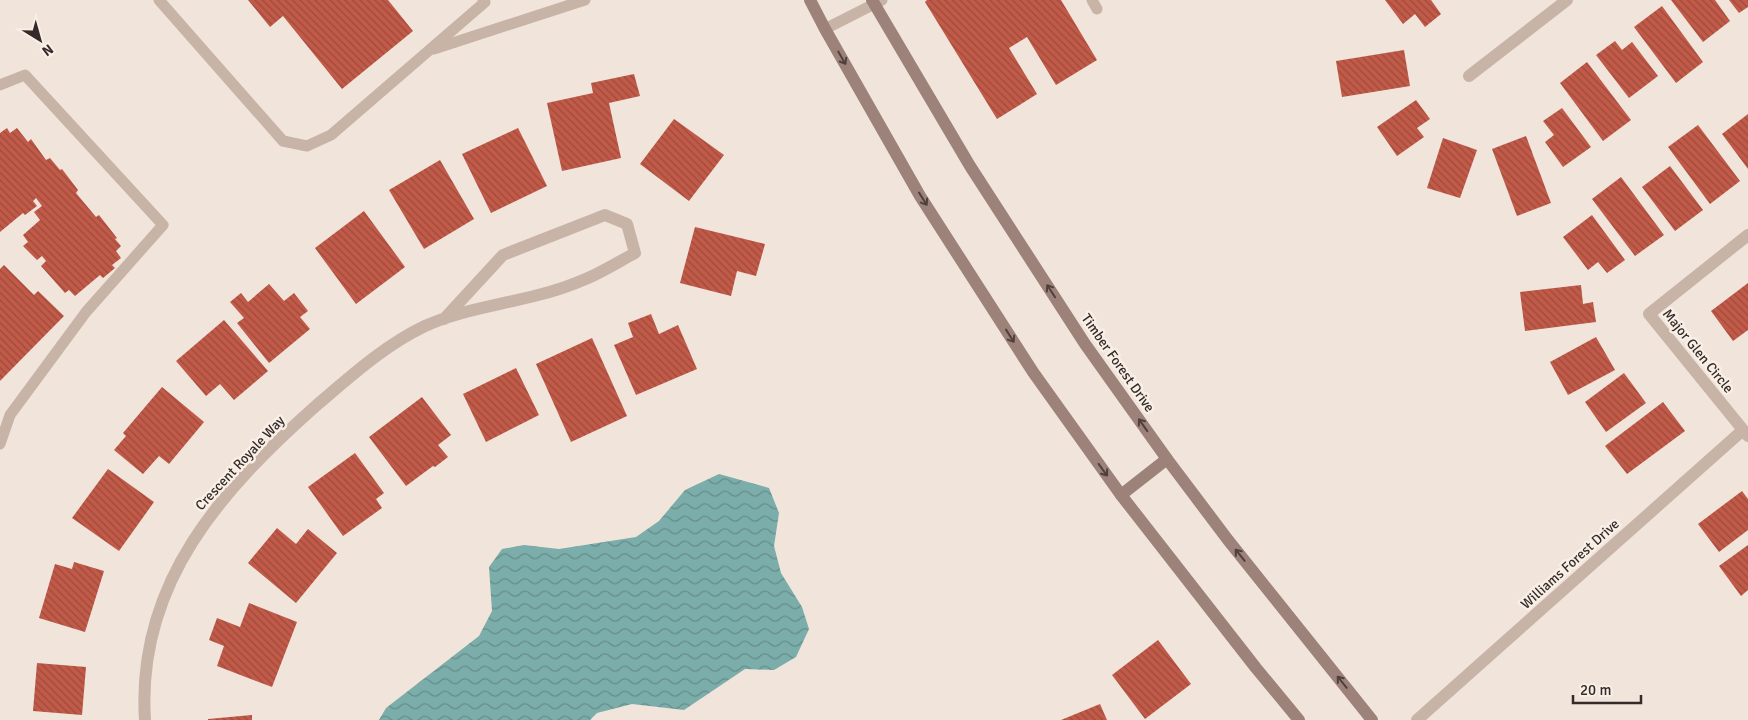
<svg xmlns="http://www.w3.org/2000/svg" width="1748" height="720" viewBox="0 0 1748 720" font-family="Signika,sans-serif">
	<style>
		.water { fill: url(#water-waves) }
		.building { fill: url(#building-back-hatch) }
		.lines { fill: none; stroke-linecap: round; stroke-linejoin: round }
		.service { stroke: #c8b3a7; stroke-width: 11 }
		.minor { stroke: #c8b3a7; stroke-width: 12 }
		.secondary { stroke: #9c8279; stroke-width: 12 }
		.oneway { stroke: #4f403c }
		.labels { text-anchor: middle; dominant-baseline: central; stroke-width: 5; stroke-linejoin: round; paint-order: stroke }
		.street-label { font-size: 14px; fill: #352a27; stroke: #f8efe7 }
	</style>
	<defs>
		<pattern id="water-waves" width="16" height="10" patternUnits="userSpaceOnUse" patternTransform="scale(1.25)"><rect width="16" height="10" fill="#7badaa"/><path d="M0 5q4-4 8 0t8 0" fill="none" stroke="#668d8a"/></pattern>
		<pattern id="building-back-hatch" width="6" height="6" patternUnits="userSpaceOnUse" patternTransform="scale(1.25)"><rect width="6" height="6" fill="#c15a48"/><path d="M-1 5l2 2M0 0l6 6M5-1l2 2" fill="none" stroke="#9e4b3c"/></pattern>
	</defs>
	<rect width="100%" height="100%" fill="#f1e4db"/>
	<!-- water -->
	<path class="water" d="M719,474l50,14 10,25 -5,33 7,27 21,34 7,22 -13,28 -22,13 -29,-1 -61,41 -52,-6 -35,9 -7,7h-211l7,-12 93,-72 13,-25 -3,-44 13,-18 22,-4 35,4 77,-12 23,-16 26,-31z"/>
	<!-- building -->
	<g class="building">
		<path d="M248,0h140l25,31 -71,58 -59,-73 -13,11z"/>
		<path d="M927,0h134l36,60 -41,25 -29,-48 -18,11 28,46 -40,25 -72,-117z"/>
		<path d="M1385,0h46l10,14 -16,13 -10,-13 -12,10z"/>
		<path d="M1671,0h44l15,21 -27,21z"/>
		<path d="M1729,0h19v7l-9,6z"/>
		<path d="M1662,6l41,56 -27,21 -42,-56z"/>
		<path d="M1615,41l7,9 10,-8 26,34 -29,22 -33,-43z"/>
		<path d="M1404,50l6,36 -68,11 -6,-36z"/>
		<path d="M1587,62l44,58 -28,21 -43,-58z"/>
		<path d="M634,74l6,22 -31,7 12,55 -59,13 -15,-68 46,-10 -2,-10z"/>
		<path d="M1416,100l14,19 -13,9 7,9 -27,19 -20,-29z"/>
		<path d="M1562,108l29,39 -28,20 -18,-25 9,-7 -11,-14z"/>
		<path d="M1748,114v55l-26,-35z"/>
		<path d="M674,119l50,36 -35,46 -49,-37z"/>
		<path d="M1698,125l42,56 -30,23 -42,-57z"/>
		<path d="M7,128l3,5 7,-5 11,14 3,-3 15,21 4,-2 10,12 2,-1 16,21 -2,3 20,24 3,-2 18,23 -2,1 6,7 -5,5 5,7 -9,7 3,3 -12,10 -3,-3 -25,21 -6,-6 -4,3 -24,-27 5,-5 -4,-5 -5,4 -14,-14 5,-4 -5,-7 17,-15 -6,-8 8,-6 -6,-8 -3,3 4,5 -12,9 -2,-2 -23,19v-99z"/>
		<path d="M518,128l29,58 -56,27 -29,-59z"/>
		<path d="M1526,136l25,67 -34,13 -25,-67z"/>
		<path d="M1443,138l34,12 -17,48 -33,-10z"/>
		<path d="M440,160l34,59 -50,30 -35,-59z"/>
		<path d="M1670,166l33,44 -28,21 -33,-44z"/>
		<path d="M1621,177l43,58 -29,21 -43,-57z"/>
		<path d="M364,211l41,56 -49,37 -41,-56z"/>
		<path d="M1592,215l33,45 -18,13 -9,-11 -10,8 -25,-33z"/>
		<path d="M695,227l70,17 -9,32 -19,-5 -6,25 -51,-13z"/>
		<path d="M4,265l30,30 4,-4 26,25 -64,65v-112z"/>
		<path d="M1748,283v47l-15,11 -22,-30z"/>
		<path d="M269,284l15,17 10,-8 14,18 -8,6 10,12 -41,34 -32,-40 7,-5 -14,-16 11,-9 7,9z"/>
		<path d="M1581,285l2,19 10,-2 3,20 -71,9 -5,-39z"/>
		<path d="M651,314l8,20 19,-9 19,44 -61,26 -22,-50 19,-8 -5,-14z"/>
		<path d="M224,320l44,51 -34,29 -14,-16 -14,12 -30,-35z"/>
		<path d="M1596,337l19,33 -47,25 -18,-33z"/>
		<path d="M592,338l35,78 -56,26 -35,-78z"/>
		<path d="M516,368l23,47 -53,27 -23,-48z"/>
		<path d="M1624,373l22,30 -40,29 -21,-30z"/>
		<path d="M162,387l42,35 -35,42 -10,-8 -16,18 -29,-24 12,-14 -3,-3z"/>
		<path d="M422,397l29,38 -13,10 10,12 -13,10 -2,-1 -27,20 -37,-49z"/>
		<path d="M1663,402l22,29 -58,43 -22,-28z"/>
		<path d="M355,453l29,40 -8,6 6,9 -39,28 -35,-49z"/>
		<path d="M108,469l46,33 -35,49 -47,-33z"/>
		<path d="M1742,491l6,8v31l-29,22 -21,-28z"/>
		<path d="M277,528l19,16 12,-15 29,24 -41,50 -48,-40z"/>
		<path d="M1748,545v45l-7,6 -22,-30z"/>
		<path d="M74,562l30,9 -19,61 -46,-14 16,-54 17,5z"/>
		<path d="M249,603l48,19 -25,65 -55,-21 7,-20 -15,-6 8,-22 23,9z"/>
		<path d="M1158,640l33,44 -46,35 -33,-44z"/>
		<path d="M37,663l49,4 -4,48 -49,-4z"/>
		<path d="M1100,704l7,16h-46z"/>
		<path d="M252,715v5h-44v-1z"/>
	</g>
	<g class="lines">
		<!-- service -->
		<g class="service">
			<path d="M159,0l124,141 24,5 24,-11 154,-133 -2,-2"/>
			<path d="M1092,0l5,9"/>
			<path d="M825,29l57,-29"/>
			<path d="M434,49l151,-49"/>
			<path d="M0,85l25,-10 138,150 -77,87 -76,103 -10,29"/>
		</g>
		<!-- minor -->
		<g class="minor">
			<path d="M1469,76l98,-76"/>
			<path d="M1748,235l-99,79 99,122"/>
			<path d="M145,720c-9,-137 77,-231 173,-316 33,-28 67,-59 107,-78 35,-16 76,-21 113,-31 17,-4 34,-10 50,-17 16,-7 32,-17 47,-25l-8,-29 -22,-9 -102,40 -59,64"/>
			<path d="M1417,720l326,-290"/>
		</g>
		<!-- secondary -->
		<g class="secondary">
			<path d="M810,0l15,29 95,167 113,176 88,123 135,173 43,52"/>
			<path d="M872,0l98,166 115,178 82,115 61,81 144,180"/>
			<path d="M1121,495l46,-36"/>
		</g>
	</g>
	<!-- one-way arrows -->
	<defs><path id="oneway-shaft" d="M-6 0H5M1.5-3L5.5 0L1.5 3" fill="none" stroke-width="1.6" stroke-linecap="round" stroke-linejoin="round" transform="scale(1.25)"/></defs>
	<g class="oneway">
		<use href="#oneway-shaft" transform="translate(842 58) rotate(60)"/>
		<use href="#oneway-shaft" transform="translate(923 199) rotate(58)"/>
		<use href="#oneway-shaft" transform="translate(1051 291) rotate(-123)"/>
		<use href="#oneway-shaft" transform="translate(1010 336) rotate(58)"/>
		<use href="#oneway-shaft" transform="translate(1143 425) rotate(-125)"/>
		<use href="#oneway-shaft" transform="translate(1103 470) rotate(54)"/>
		<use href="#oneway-shaft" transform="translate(1240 555) rotate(-129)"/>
		<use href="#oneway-shaft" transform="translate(1342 682) rotate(-129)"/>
	</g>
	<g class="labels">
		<!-- street labels -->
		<g class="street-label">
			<text transform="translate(1698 351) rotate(51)">Major Glen Circle</text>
			<text transform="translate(1118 363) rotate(55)">Timber Forest Drive</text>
			<text transform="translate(240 463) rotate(-47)">Crescent Royale Way</text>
			<text transform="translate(1570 564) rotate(-42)">Williams Forest Drive</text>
		</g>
	</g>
	<!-- north arrow -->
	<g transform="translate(40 40) rotate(143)" stroke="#f8efe7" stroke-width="4" paint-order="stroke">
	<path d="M0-4L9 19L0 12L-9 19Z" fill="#352a27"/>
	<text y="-8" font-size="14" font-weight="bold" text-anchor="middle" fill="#352a27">N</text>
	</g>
	<!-- scale -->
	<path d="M1573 695v8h68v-8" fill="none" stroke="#352a27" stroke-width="2.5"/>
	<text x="1580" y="695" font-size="15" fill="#352a27" stroke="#f8efe7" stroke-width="4" paint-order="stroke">20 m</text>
</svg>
